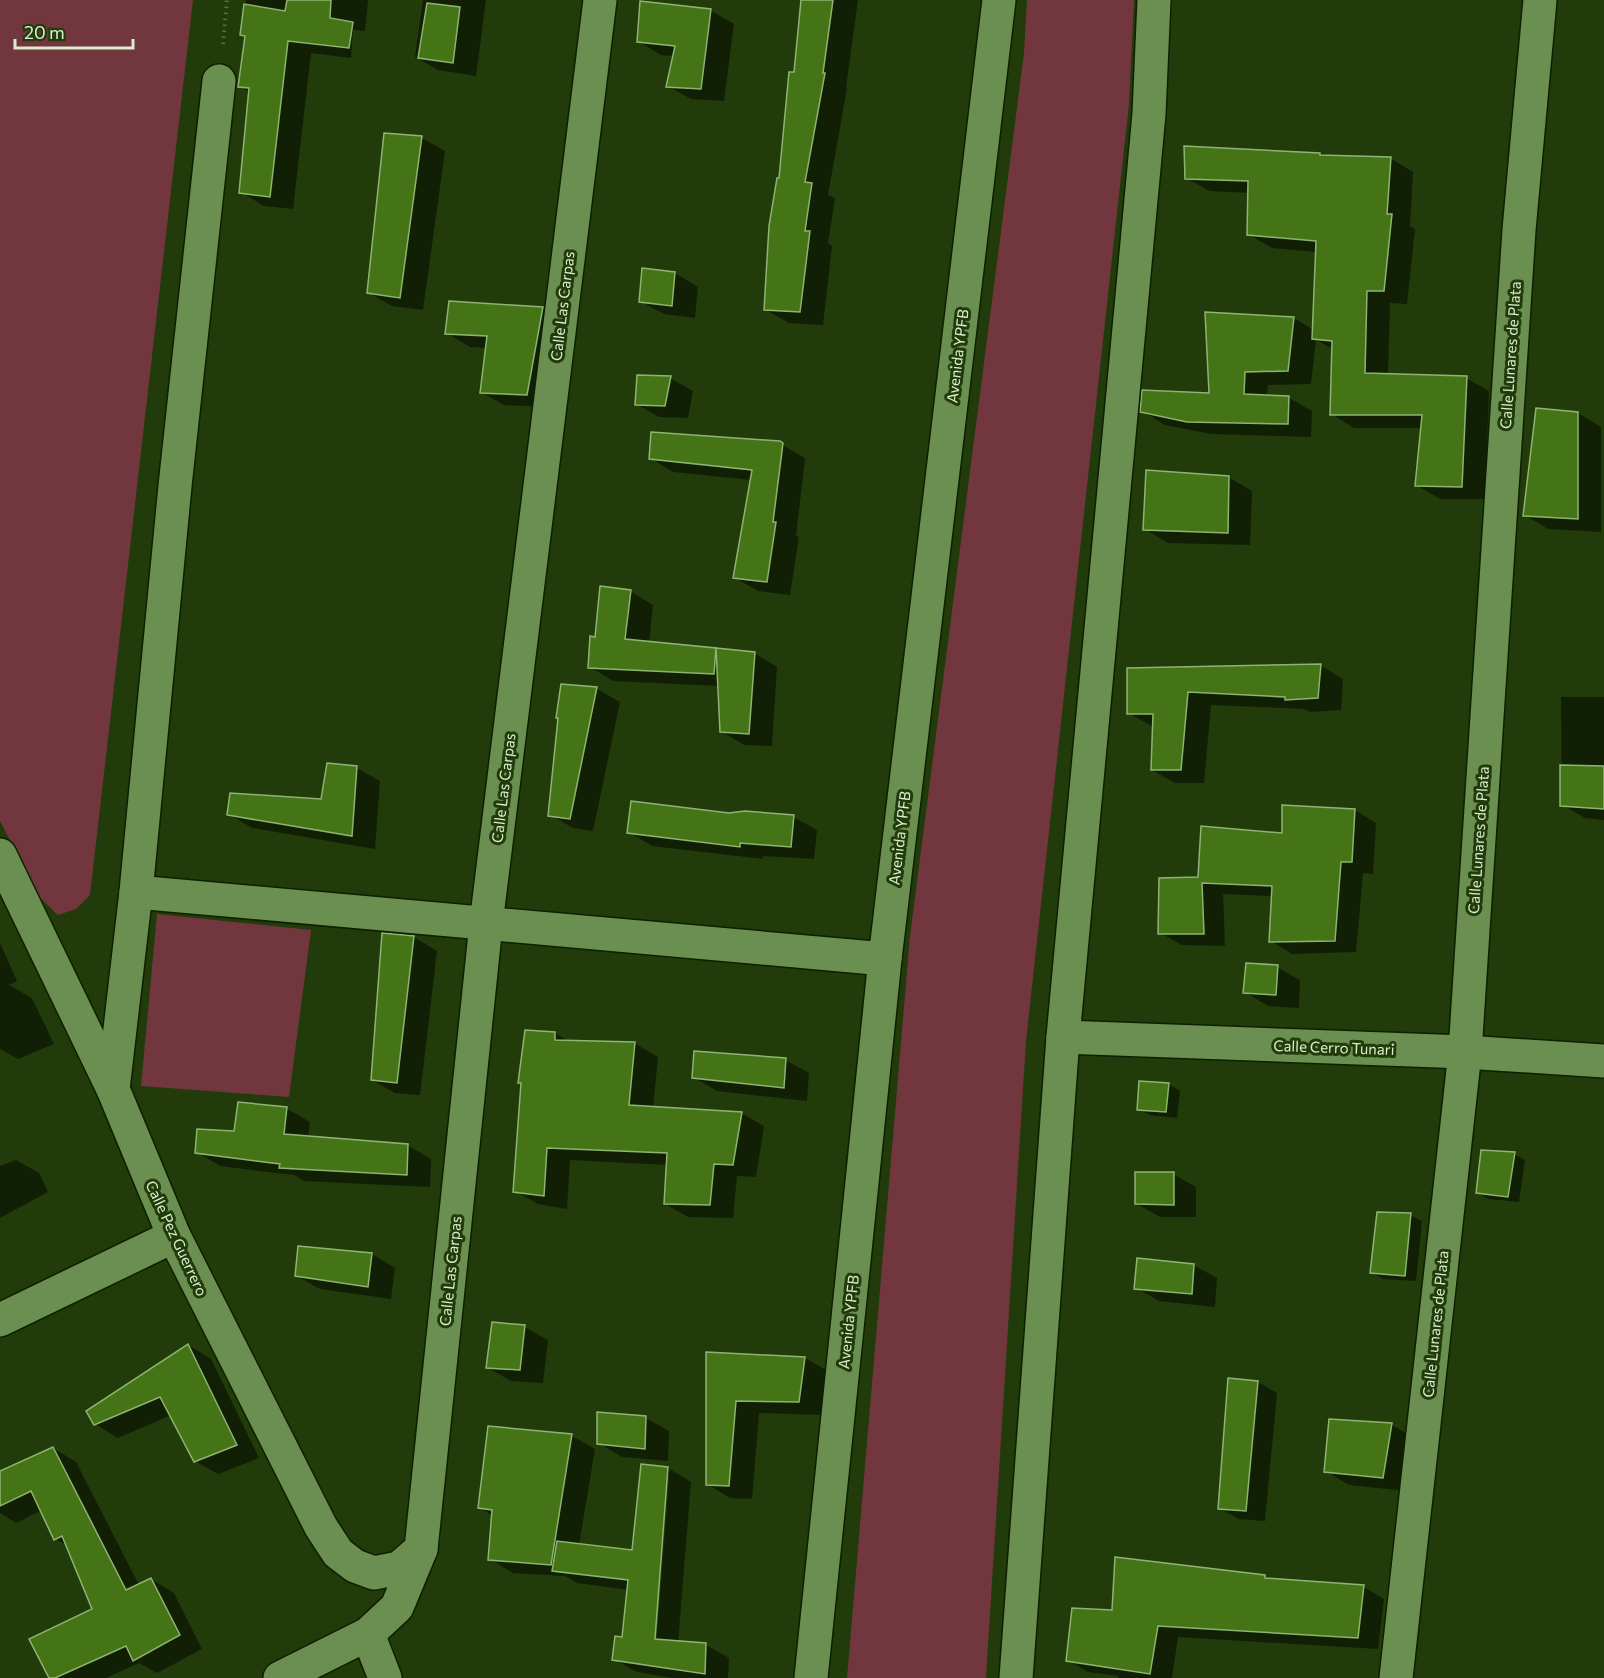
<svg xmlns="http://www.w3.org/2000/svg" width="1604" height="1678" viewBox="0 0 1604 1678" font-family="Commissioner,sans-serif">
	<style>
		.green { fill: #72363e }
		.shadow { fill: #0007; fill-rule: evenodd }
		.building { fill: #447415; stroke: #8eb473; stroke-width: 1.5 }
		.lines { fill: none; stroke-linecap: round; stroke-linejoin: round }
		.street-casing { stroke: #0e2001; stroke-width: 36 }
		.path { stroke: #597145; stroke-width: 4; stroke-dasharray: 1.5 4.5; stroke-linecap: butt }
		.street { stroke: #6a8f50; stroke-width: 33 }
		.labels { text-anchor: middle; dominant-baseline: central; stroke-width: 6; stroke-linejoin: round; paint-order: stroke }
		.street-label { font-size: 15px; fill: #d9eecc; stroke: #213b0a }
	</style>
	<rect width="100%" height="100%" fill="#213b0a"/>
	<!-- green -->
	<g class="green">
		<path d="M0,0h193l-103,895 -14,14 -18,6 -18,-17 -40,-77z"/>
		<path d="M1027,0h107l-5,104 -103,937 -40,637h-139l63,-742 114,-883z"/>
		<path d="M157,914l154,16 -22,167 -148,-11z"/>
	</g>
	<!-- shadow -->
	<g class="shadow">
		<path d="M246,0h122l-3,31 -12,-1 -2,28 -40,-5 -18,156 -29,-3 -23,-14 9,-100 -11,-6 7,-49 -5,-3z"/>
		<path d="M423,0h63l-10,76 -38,-6 -23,-13z"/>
		<path d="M803,0h55l-12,87 1,1 -19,107 7,3 -7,45 4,3 -9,79 -34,-2 -23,-13z"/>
		<path d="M710,10l24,14 -10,77 -33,-2 -23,-13 6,-30 -13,-1 -23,-14z"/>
		<path d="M386,135l36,3 23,13 -22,159 -31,-4 -23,-13z"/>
		<path d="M1320,154l4,2 66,2 23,14 -3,54 5,3 -8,75 -17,-1 -2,73 78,2 23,13 -4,108h-45l-24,-14 6,-57h-68l-23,-14 2,-65 -17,-9 -5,44 -43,1 -1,12 22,1 23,13 -1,26 -100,-3 -46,-9 -23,-14 68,-17 84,-76 20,12 3,-78 -45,-4 -24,-14 2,-41 -40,-2 -24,-13z"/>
		<path d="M644,270l31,3 23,14 -3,31 -31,-4 -24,-13z"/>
		<path d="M542,308l23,14 -15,85 -46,-2 -23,-13 6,-44 -17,-1 -23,-14z"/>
		<path d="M670,378l23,13 -5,27 -29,-1 -23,-13z"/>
		<path d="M1578,413l23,14v105l-53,-3 -23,-14z"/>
		<path d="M779,443l26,15 -9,78 3,1 -9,58 -32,-4 -23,-13 17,-98 -79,-8 -23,-14z"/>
		<path d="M1228,477l24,14 -2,54 -82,-2 -23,-14z"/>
		<path d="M630,591l23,14 -4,38 105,10 23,14 -5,79 -28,-1 -23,-14 -2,-45 -106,-5 -23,-14 7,-29z"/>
		<path d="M1320,665l23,14 -2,31 -31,2 -6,-3 -93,-4 -7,78h-29l-23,-13 2,-43 -26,-14 1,-44z"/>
		<path d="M597,689l23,13 -27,129 -20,-3 -23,-13 9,-97z"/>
		<path d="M1561,697h43v123l-19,-2 -23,-13z"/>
		<path d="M329,765l28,3 23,13 -5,68 -123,-21 -23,-14 93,-13z"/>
		<path d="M1355,810l21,13 -3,51 -10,-1 -7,79 -64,2 -21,-13 2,-45 -50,-2 2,52 -43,-1 -22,-12 40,-54z"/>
		<path d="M729,815l64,2 24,13 -3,29 -51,-3v3l-111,-13 -23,-14z"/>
		<path d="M414,937l23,14 -17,144 -25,-2 -23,-13z"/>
		<path d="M0,943l17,38 -8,4 23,13 22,46 -36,15 -18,-10z"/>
		<path d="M1277,967l23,13 -1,28 -31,-2 -23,-14z"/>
		<path d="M555,1033l15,9 64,1 24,14 -5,51 88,5 23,13 -8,51 -19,-1 -4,42 -45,-1 -23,-13 3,-39 -98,-5 -3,49 -29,-5 -23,-13 8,-107 -4,-2z"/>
		<path d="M785,1060l24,13 -2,28 -90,-10 -24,-14z"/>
		<path d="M1169,1084l11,7 -3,27 -27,-3 -12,-6z"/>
		<path d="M287,1109l23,13 -2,15 99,8 24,14 -1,28 -126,-6 -10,-6 -74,-9 -23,-14z"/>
		<path d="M1514,1154l11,6 -6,42 -30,-3 -11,-6z"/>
		<path d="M16,1160l23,13 9,19 -48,26v-52z"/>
		<path d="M1173,1174l23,13v30h-36l-23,-13z"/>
		<path d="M1410,1215l12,6 -6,60 -33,-2 -11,-6z"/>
		<path d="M372,1254l23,14 -4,31 -71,-10 -23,-13z"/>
		<path d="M1193,1265l24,13 -2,29 -56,-6 -23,-13z"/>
		<path d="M525,1327l23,13 -5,43 -32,-2 -23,-13z"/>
		<path d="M188,1345l23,14 48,99 -41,16 -23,-13 -24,-46 -53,23 -23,-14z"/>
		<path d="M707,1354l98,4 23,13 -6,44 -63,-2 -7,86 -22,-1 -23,-14z"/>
		<path d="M1258,1382l19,11 -12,128 -26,-2 -20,-11z"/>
		<path d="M646,1418l23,13 -1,30 -46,-4 -23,-14z"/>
		<path d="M1331,1420l61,5 23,13 -9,53 -57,-6 -23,-14z"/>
		<path d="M572,1436l23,13 -16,96 54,7 35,-84 23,14 -13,161 28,2 23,13 -1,20h-55l-36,-6 -23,-13 10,-21 5,-48 -52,-7 -12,-7 -52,-3 -23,-14 3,-43 -13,-8zM666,1477h3l-13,170h-3z"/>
		<path d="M53,1448l23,14 63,123 12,-6 23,14 28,56 -45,24 -18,-10 -33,15h-56l44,-68 -27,-65 -12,-6 -13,-29 -26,13 -16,-10v-41z"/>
		<path d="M1116,1559l149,18 5,3 94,7 20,12 -6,50 -200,-12 -6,41h-54v-2l-30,-4 -20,-12 45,-49z"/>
	</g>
	<!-- building -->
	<g class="building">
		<path d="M287,0h44l-1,18 23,4 -4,26 -61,-7 -18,156 -31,-4 10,-105 -11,-1 7,-51 -5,-1 4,-31 41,7z"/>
		<path d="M801,0h32l-10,73h2l-20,109 7,1 -7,48h5l-10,81 -36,-2 5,-84 8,-48h2l10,-106h5z"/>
		<path d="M640,1l71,8 -10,80 -35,-2 9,-41 -38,-4z"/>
		<path d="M427,3l33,4 -7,56 -35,-5z"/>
		<path d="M384,133l38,3 -22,162 -33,-5z"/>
		<path d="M1184,146l136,7v2l71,2 -4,57h5l-8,77h-17l-2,82 102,3 -5,111 -47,-1 7,-71h-92l2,-74 -20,-2 4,-98 -69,-6 1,-54 -63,-2z"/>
		<path d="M642,268l33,4 -3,34 -33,-4z"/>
		<path d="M449,301l94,6 -16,88 -47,-2 7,-57 -42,-2z"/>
		<path d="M1205,312l89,5 -6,54 -43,1 -1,22 45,2 -1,28 -101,-2 -47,-10 2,-22 67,3z"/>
		<path d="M637,375l34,1 -6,30 -30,-1z"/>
		<path d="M1536,408l42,4v107l-55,-3z"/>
		<path d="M651,432l129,9 3,2 -10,79h3l-9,60 -34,-4 19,-108 -103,-11z"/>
		<path d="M1146,470l83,6 -1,57 -85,-3z"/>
		<path d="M600,586l31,4 -6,49 91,9 -2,26 -126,-6 2,-32 5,1z"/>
		<path d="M716,648l39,4 -6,82 -29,-2z"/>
		<path d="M1321,664l-3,34 -33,2v-3l-97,-5 -7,78h-30l2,-56h-26v-46z"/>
		<path d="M561,684l36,3 -27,132 -22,-3 10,-98h-2z"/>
		<path d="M327,763l30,3 -5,70 -125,-21 3,-22 91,6z"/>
		<path d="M1560,765l44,1v43l-44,-3z"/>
		<path d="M631,801l98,12 16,-2 49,4 -3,32 -51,-4v4l-113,-14z"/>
		<path d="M1282,805l73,4 -3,53h-11l-6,79 -66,1 3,-56 -70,-3 2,51h-46l1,-56 39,-1 3,-51 81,7z"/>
		<path d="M382,933l32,3 -17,147 -26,-3z"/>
		<path d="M1246,963l32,2 -2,30 -33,-2z"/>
		<path d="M525,1030l30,2v8l80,2 -6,63 113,7 -9,53 -19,-1 -4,41 -46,-1 3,-51 -120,-5 -3,48 -31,-4 8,-109h-3z"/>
		<path d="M694,1051l92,7 -2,30 -92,-10z"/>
		<path d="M1139,1081l30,2 -3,29 -29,-2z"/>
		<path d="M238,1102l49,5 -3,27 124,10 -1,31 -128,-7 1,-4 -85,-11 2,-24 37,2z"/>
		<path d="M1481,1150l34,2 -7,45 -32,-4z"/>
		<path d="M1135,1172h39v33l-39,-1z"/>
		<path d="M1377,1212l34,1 -6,63 -35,-3z"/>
		<path d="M298,1246l74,7 -4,34 -73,-11z"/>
		<path d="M1137,1258l57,6 -2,30 -58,-5z"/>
		<path d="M492,1322l33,3 -5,45 -34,-2z"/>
		<path d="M188,1344l49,101 -43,17 -34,-65 -66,28 -8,-14z"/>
		<path d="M706,1352l99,5 -6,45 -63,-1 -7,85 -23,-1z"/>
		<path d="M1228,1378l30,3 -12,130 -28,-2z"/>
		<path d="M597,1412l49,4 -1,33 -48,-5z"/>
		<path d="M1329,1419l63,4 -9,55 -59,-6z"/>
		<path d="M488,1426l84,8 -21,131 -63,-5 4,-50 -14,-2z"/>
		<path d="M53,1447l73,143 25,-12 29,57 -47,26 -7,-15 -71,32h-6l-20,-39 63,-30 -30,-73 -8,4 -23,-49 -31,15v-35z"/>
		<path d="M641,1464l27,3 -13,172 51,4 -1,31 -93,-14 3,-24 7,1 6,-57 -76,-9 5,-30 75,9z"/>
		<path d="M1115,1557l150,18v3l99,7 -6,53 -200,-12 -8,48 -84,-13 6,-53 40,2z"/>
	</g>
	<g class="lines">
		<!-- street casing -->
		<g class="street-casing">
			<g id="street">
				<path d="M0,855l113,234 61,147 147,291 17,26 17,13 19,7 25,-5 22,-19 65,-625 114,-924"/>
				<path d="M136,892l749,67"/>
				<path d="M1063,1037l402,15 139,9"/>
				<path d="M113,1089l23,-197 39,-406 44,-405"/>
				<path d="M0,1320l174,-84"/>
				<path d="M368,1634l17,44"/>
				<path d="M280,1678l88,-44 29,-27 24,-58"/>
				<path d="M811,1678l74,-719 114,-959"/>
				<path d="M1016,1678l47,-641 86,-923 5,-114"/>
				<path d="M1396,1678l69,-626 54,-822 21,-230"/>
			</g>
		</g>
		<!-- path -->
		<path class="path" d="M223,44l4,-44"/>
		<!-- street -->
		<use href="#street" class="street"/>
	</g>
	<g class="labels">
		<!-- street labels -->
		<g class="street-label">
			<text transform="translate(562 306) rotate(-83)">Calle Las Carpas</text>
			<text transform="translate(1510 355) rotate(-86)">Calle Lunares de Plata</text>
			<text transform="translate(957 356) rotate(-83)">Avenida YPFB</text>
			<text transform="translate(503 788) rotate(-83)">Calle Las Carpas</text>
			<text transform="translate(899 838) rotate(-83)">Avenida YPFB</text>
			<text transform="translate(1478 840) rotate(-86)">Calle Lunares de Plata</text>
			<text transform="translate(1334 1047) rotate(2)">Calle Cerro Tunari</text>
			<text transform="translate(177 1238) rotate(65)">Calle Pez Guerrero</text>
			<text transform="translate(450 1271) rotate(-84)">Calle Las Carpas</text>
			<text transform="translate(848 1322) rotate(-84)">Avenida YPFB</text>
			<text transform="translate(1435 1324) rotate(-84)">Calle Lunares de Plata</text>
		</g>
	</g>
	<!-- scale -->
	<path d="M15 39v9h118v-9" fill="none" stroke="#d9eecc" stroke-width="3"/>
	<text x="24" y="39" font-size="18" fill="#d9eecc" stroke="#213b0a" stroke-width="4.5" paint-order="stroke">20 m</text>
</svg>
